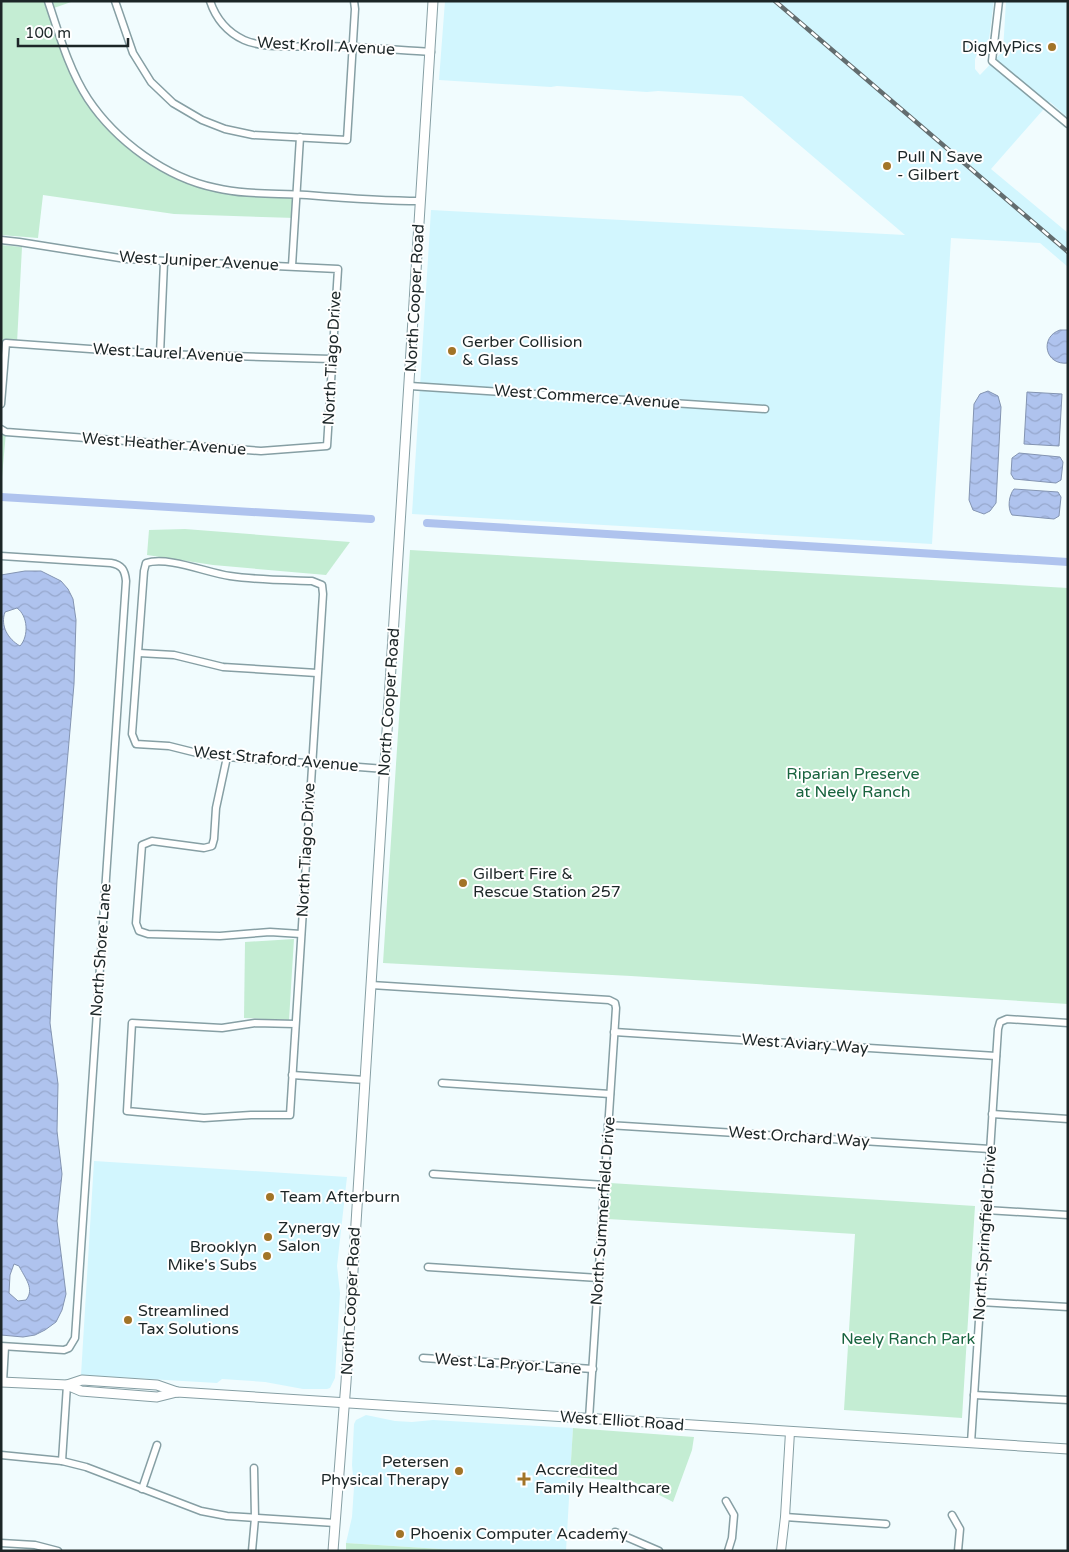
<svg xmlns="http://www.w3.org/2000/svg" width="1069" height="1552" viewBox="0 0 1069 1552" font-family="'Varela Round',sans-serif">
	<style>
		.built { fill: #d2f6fe }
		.park { fill: #c4edd3 }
		.water { fill: url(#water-waves); stroke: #8394b2; fill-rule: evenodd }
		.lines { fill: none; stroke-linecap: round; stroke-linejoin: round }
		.canal { stroke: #afc3ee; stroke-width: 8 }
		.minor-casing { stroke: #869fa4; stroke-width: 9 }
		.tertiary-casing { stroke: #869fa4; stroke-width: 10 }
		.secondary-casing { stroke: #869fa4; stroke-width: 11 }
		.minor { stroke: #fff; stroke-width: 6 }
		.tertiary { stroke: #fff; stroke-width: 8 }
		.secondary { stroke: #fff; stroke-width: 9 }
		.rail-casing { stroke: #636d6f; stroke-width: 4.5 }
		.rail { stroke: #fff; stroke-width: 2.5; stroke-dasharray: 8; stroke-linecap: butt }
		.poi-dot { fill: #a27427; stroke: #fff; stroke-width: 2 }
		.labels { text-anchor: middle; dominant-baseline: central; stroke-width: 4; stroke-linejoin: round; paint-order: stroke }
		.street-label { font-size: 16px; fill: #1c2627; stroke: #fff }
		.poi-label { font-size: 16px; fill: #1c2627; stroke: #fff; text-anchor: start }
		.park-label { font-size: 16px; fill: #19643f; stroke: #fff }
	</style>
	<defs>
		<pattern id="water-waves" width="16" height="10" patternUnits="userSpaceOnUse" patternTransform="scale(1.25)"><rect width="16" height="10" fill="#afc3ee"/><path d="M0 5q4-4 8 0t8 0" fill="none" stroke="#96a7cc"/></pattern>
	</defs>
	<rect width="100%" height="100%" fill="#f1fcfe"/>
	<!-- built -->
	<g class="built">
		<path d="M445,1h549l-5,38 -12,15 -2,5v10l5,6 23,-24 3,-50h62v117l-18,-16 -59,67 77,64v34l-28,-24 -89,-5 -19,306 -520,-30 19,-304 474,25 -163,-139 -84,-5 -11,1 -90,-6 -6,1 -112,-7z"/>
		<path d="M94,1161l253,16 -10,89 3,27 -5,85 -5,10 -3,1h-24l-38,-7 -43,-3 -5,4 -136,-8z"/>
		<path d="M366,1415l29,6 17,1 21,-2 140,8 -7,123h-94l-126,-8 6,-26 2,-30 -2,-22 2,-41 2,-4z"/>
	</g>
	<!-- park -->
	<g class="park">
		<path d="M1,1h73l-23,8 22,63 15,27 39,44 57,35 31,10 81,7 -1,23 -121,-4 -131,-19 -5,43 -37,-3z"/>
		<path d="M1,245l21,2 -5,96h-11l-5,65z"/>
		<path d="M1,429l5,3 -4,45h-1z"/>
		<path d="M185,529l165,13 -24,33 -113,-10 -66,-10 2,-25z"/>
		<path d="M410,550l658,38v416l-437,-28 -248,-13z"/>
		<path d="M294,939l-5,81 -45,-2 1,-76z"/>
		<path d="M610,1183l365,23 -13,212 -118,-8 11,-176 -247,-15z"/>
		<path d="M573,1428l121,9 -2,13 -19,52 -41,-21 -62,-4z"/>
		<path d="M346,1543l126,8h-126z"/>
	</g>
	<!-- water -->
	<g class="water">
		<path d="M1060,330h8v33c-23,3 -29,-26 -8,-33z"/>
		<path d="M988,391l10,5 3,11 -5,96 -6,8 -6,3 -11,-4 -4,-10 5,-96 6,-10z"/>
		<path d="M1027,392l35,2 -3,52 -35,-2z"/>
		<path d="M1019,453l41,4 3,5 -2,18 -5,3 -42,-4 -3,-5 1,-16z"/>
		<path d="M1014,489l44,3 3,5 -2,19 -5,3 -42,-4c-5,-7 -3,-20 2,-26z"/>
		<path d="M25,571h16l20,10 7,8 5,10 3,21 -2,64 -17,196 -7,143 8,61 -1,47 5,43 -5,47 9,73 -4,16 -6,12 -11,8 -10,5 -12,2 -22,-2v-760zM17,608c11,8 12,28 3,38 -12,-7 -20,-20 -15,-34zM14,1264l5,2c6,12 16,23 7,34l-8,1 -9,-8 1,-18z"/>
	</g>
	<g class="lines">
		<!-- canal -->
		<g class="canal">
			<path d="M1,497l370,22"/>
			<path d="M427,523l641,39"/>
		</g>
		<!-- minor casing -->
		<g class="minor-casing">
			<g id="minor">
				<path d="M48,1c11,33 21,69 40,98 28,42 78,79 128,89 30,7 60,5 91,7 37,3 75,6 113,6"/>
				<path d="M115,1l18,52 18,29 22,21 29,17 23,9 28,6 94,5 8,-131 -1,-8"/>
				<path d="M210,1c6,18 17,31 34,39 19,9 62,6 84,6 34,1 69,4 103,6"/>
				<path d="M999,1l-7,60 76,63"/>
				<path d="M1,240l18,2 107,17 212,10 -11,177 -66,5 -255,-19 -5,-3"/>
				<path d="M292,266l8,-129"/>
				<path d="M160,354l4,-92"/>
				<path d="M410,386l355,23"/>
				<path d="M1,404l5,-61 154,11 171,5"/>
				<path d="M1,556l110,7c11,2 14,7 15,18l-51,757 -6,10 -5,2 -63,-4"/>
				<path d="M139,653l35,2 49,12 94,6"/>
				<path d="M227,757l-11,51 -2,31 -2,7 -8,2 -52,-7 -10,4 -6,78 3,8 9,3 72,2 50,-4 31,2"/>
				<path d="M371,985l238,15 6,3 1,5 -27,411"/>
				<path d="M295,1024l-40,-1 -33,5 -90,-5 -5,88 77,7 47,-3h39l33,-521 -1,-9 -10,-4c-27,-1 -55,-1 -82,-5 -23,-3 -61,-20 -84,-13l-2,8 -12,163 4,10 33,2 32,8 26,3 158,12"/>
				<path d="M614,1032l382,24"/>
				<path d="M292,1075l73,5"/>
				<path d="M442,1083l168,11"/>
				<path d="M992,1114l76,5"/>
				<path d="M608,1125l382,24"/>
				<path d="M433,1174l172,11"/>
				<path d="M986,1210l82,5"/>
				<path d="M428,1267l171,11"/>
				<path d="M980,1302l88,5"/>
				<path d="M423,1358l170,11"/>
				<path d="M3,1382l2,-35"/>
				<path d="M974,1395l94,5"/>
				<path d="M971,1443l27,-414 2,-7 7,-3 61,4"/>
				<path d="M1,1455l61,6 24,6 115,44 26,5 108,7"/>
				<path d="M62,1461l5,-76"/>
				<path d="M142,1489l15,-44"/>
				<path d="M726,1501l8,14 -2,23 -4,13"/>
				<path d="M952,1515l8,14 -2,22"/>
				<path d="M785,1517l101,7"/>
				<path d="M615,1532l44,19"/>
				<path d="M1,1543l34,2 23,6"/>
				<path d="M252,1551l3,-33 -1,-50"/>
			</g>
		</g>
		<!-- tertiary casing -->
		<g class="tertiary-casing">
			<path id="tertiary" d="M781,1551l4,-34 5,-85"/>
		</g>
		<!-- secondary casing -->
		<g class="secondary-casing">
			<g id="secondary">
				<path d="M1,1382l66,3 14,6 76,6 20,-5 891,57"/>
				<path d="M67,1385l15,-5 75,5 20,7"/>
				<path d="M333,1551l13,-169 87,-1381"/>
			</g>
		</g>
		<!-- minor -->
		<use href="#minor" class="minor"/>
		<!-- tertiary -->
		<use href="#tertiary" class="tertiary"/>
		<!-- secondary -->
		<use href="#secondary" class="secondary"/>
		<!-- rail casing -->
		<g class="rail-casing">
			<path id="rail" d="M775,1l293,251"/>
		</g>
		<!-- rail -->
		<use href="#rail" class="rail"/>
	</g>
	<!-- markers -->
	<g class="poi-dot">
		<circle cx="1052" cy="47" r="5"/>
		<circle cx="887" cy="166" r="5"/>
		<circle cx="452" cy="351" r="5"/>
		<circle cx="463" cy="883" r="5"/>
		<circle cx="270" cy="1197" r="5"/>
		<circle cx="268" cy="1237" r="5"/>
		<circle cx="267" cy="1256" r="5"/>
		<circle cx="128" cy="1320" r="5"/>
		<circle cx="459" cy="1471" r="5"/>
		<path d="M521.5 1471.5h5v5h5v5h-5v5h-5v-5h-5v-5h5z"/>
		<circle cx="400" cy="1534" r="5"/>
	</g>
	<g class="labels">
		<!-- street labels -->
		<g class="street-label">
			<text transform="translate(326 46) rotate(3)">West Kroll Avenue</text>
			<text transform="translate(199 261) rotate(3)">West Juniper Avenue</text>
			<text transform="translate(415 298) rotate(-87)">North Cooper Road</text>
			<text transform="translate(168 353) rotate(3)">West Laurel Avenue</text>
			<text transform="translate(332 358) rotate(-87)">North Tiago Drive</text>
			<text transform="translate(587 397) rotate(4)">West Commerce Avenue</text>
			<text transform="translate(164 444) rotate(4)">West Heather Avenue</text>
			<text transform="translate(389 702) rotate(-86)">North Cooper Road</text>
			<text transform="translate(276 759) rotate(5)">West Straford Avenue</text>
			<text transform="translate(306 850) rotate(-87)">North Tiago Drive</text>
			<text transform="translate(101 950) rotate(-86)">North Shore Lane</text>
			<text transform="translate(805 1044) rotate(4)">West Aviary Way</text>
			<text transform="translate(799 1137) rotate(4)">West Orchard Way</text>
			<text transform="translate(603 1211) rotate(-86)">North Summerfield Drive</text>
			<text transform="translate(985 1233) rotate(-86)">North Springfield Drive</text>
			<text transform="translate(351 1301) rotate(-87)">North Cooper Road</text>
			<text transform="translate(508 1364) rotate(4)">West La Pryor Lane</text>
			<text transform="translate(622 1421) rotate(4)">West Elliot Road</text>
		</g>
		<!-- poi labels -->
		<g class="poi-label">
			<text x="1042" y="47" text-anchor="end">DigMyPics</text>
			<text x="897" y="157">Pull N Save<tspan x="897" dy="18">- Gilbert</tspan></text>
			<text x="462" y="342">Gerber Collision<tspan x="462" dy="18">&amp; Glass</tspan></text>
			<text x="473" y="874">Gilbert Fire &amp;<tspan x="473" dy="18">Rescue Station 257</tspan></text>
			<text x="280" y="1197">Team Afterburn</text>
			<text x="278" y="1228">Zynergy<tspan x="278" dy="18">Salon</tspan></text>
			<text x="257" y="1247" text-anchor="end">Brooklyn<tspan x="257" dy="18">Mike's Subs</tspan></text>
			<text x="138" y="1311">Streamlined<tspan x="138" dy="18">Tax Solutions</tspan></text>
			<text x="449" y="1462" text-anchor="end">Petersen<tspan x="449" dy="18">Physical Therapy</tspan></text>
			<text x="535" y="1470">Accredited<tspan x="535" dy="18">Family Healthcare</tspan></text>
			<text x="410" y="1534">Phoenix Computer Academy</text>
		</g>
		<!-- park labels -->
		<g class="park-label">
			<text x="853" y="774">Riparian Preserve<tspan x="853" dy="18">at Neely Ranch</tspan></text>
			<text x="908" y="1339">Neely Ranch Park</text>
		</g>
	</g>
	<!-- border -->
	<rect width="1069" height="1552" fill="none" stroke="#1c2627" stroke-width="5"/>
	<!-- scale -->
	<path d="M18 38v8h110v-8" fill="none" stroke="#1c2627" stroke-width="2.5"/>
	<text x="25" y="38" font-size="15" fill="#1c2627" stroke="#ffffff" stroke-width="4" paint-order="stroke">100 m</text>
</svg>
